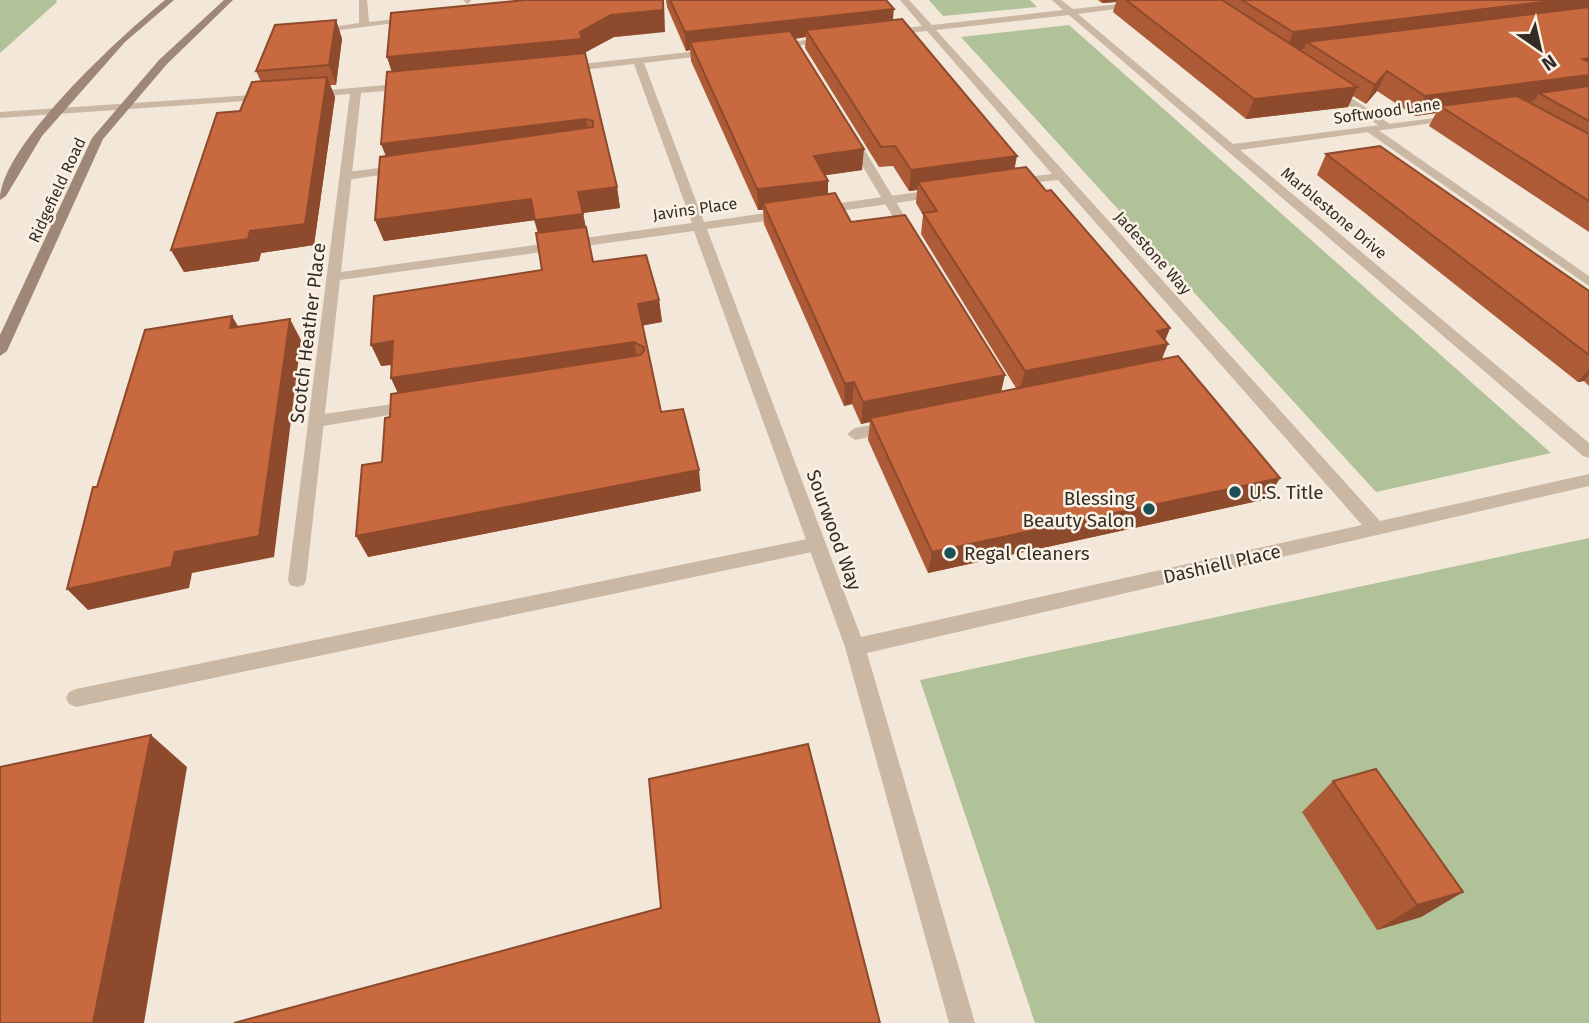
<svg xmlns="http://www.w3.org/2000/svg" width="1589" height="1023" viewBox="0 0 1589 1023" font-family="'Fira Sans',sans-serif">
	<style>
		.green { fill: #b1c198 }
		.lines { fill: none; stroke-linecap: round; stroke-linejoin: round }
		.service { fill: #cab8a4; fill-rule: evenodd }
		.minor { fill: #cab8a4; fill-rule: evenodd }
		.secondary { fill: #9e8776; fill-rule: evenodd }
		.wall { fill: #ad5a36; fill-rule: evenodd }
		.shaded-wall { fill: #8d4a2c }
		.building { fill: #c9693f; stroke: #8d4a2c; stroke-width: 2 }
		.poi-dot { fill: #1b5058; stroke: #faf1e5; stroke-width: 2.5 }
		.labels { text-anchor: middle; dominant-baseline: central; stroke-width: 5; stroke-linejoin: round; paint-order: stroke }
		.far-street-label { font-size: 16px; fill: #352c26; stroke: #faf1e5 }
		.street-label { font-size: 19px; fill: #352c26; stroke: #faf1e5 }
		.poi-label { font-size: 19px; fill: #352c26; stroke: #faf1e5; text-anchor: start }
	</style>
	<rect width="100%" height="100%" fill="#f2e7d9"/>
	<!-- green -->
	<g class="green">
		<path d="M0,0h56l1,2 -57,51z"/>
		<path d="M929,0h101l7,7 -94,9z"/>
		<path d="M1069,25l482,428 -175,39 -415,-455z"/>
		<path d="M1589,538v485h-554l-115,-343z"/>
	</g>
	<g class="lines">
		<!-- service -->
		<g class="service">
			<path d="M463,0h8v1l-4,3z"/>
			<path d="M1329,88h8l57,39 -10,2 -55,-37z"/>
			<path d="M1366,127h8l215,149v10l-223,-155z"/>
			<path d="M848,137l10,2 58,96 -1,3 -5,1 -6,-4 -58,-96z"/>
			<path d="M403,165l6,4 -2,2 -60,9 -6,-4 6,-4z"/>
			<path d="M413,401l8,5 -2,4 -102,17 -8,-6 8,-6z"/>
			<path d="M892,421l6,2 2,4 -2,4 -43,9 -8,-6 8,-6z"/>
			<path d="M817,537l6,2 3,5 -3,5 -6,2 -741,156 -7,-3 -3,-6 3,-6 7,-3z"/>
		</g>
		<!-- minor -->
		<g class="minor">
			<path d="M359,0h8l2,22 45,-5 5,3 -103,13 -5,-3 48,-7z"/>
			<path d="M900,0h9l23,25 131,-15 -11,-10h9l12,9 83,-9h28l-106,14 155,130 225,-29v4l-4,1 -214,30 349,293v15l-6,-2 -514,-441 -133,15 444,491 209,-47v12l-722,167 108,370h-26l-104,-376 -151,-416 -354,49 -34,300 -2,5 -7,2 -7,-2 -2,-5 62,-486 -39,3 -5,-3 1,-2 101,-9 5,3 -5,3 -47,4 -20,179 351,-49 -58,-159 -69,8 -5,-3 5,-3 150,-17 3,1v4l-74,9 60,159 83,-12 6,4 -6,4 -80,11 154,408 501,-112 -304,-345 -49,5v-6l43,-5 -125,-143 -42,4v-4l3,-1 34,-4z"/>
			<path d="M829,36l3,1v4l-58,8 -5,-3z"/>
			<path d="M269,94l5,3 -1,2 -273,19v-6z"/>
			<path d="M940,189l6,4 -2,3 -125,18 -6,-4 6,-4z"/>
		</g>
		<!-- secondary -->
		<g class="secondary">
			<path d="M165,0h9l-49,42 -83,94 -36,60 -6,4c0,-54 122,-165 165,-200z"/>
			<path d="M224,0h9l-66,64 -64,75 -96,212 -7,5v-21l92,-197 67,-78z"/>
		</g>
	</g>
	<!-- wall -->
	<g class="wall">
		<path d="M666,0h220l7,20 122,148 31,23 124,137 -5,13 -3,18 118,119 -13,21 -339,74 -60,-133 2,-18 -9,2 -9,-20 -8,2 -80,-182 -1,-14h-5l-67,-149 -1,-11 -4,1 -19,-44zM806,37l-1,11 74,119 14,-1 16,25 8,-1 -1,13 7,12 -2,19 95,154 -15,4 -150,-170 -23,-28v-13l-3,-6 37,-5 -67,-131z"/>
		<path d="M1098,0h491v232l-160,-106 7,-13 -21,3 -38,-25 -11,13 -13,-8 -5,11 -102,12 -133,-107 3,-10 -14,1z"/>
		<path d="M336,20l6,19 -6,46h-6l5,12 -21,148 -53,8 -2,8 -75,11 -13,-22 69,-139 21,-29 -5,-11z"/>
		<path d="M665,32l-51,5 -30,16 33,134 3,21 -37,5 10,49 66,38 3,22 -20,3 19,87 40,79 -333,66 14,-95 8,-45 8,-24 -7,-15 1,-13 -11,1 161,-96 -4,-37 -4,-13 -150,21 -9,-21 11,-64 6,-85 -5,-14z"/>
		<path d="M1326,154l263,137v95l-5,-5 -6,1 -261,-207z"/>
		<path d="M1333,781l130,111 -42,25 -44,13 -75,-118z"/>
	</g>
	<!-- shaded-wall -->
	<g class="shaded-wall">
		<path d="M663,0h1l1,32 -51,5 -30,16 -190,26 -7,-22 193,-25 31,-17z"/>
		<path d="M1103,0h13v2l-14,1z"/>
		<path d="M1560,0h29v13l-282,29 -3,7 -18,2 7,-19z"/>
		<path d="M894,9l-2,19 -86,2v7l-113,13 -3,-8v8l-4,1 -1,-19z"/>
		<path d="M336,20l6,19 -6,46 -7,-20z"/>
		<path d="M1589,58v35h-50l-5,8 -85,11 -9,-6 -4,7 -21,3 10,-20z"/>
		<path d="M1387,71l-10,20 -11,13 9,-19z"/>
		<path d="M327,77l8,20 -21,148 -53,8 -2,8 -75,11 -13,-22z"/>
		<path d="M1357,87l-9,20 -102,12 8,-20z"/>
		<path d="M586,119l4,20 -201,25 -8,-20z"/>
		<path d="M864,149l-2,21 -48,7v-21z"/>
		<path d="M1017,156l-4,21 -95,5 -1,8 -8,1 2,-21z"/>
		<path d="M828,181v21l-65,1v7h-5l-1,-21z"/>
		<path d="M617,187l3,21 -38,5 -4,-21z"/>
		<path d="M531,199l5,21 -152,21 -9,-21z"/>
		<path d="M583,214l4,21 -47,7 -5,-22z"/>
		<path d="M659,300l3,22 -21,4 -3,-22z"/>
		<path d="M232,316l13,22 -15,-10z"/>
		<path d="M290,319l11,21 -27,217 -82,16 -3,15 -101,22 -21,-21z"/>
		<path d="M1170,328l-7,17 5,-1 -9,22 -140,27 6,-22 132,-40z"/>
		<path d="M393,341l9,22 -21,3 -10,-21z"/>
		<path d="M634,342l4,21 -237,37 -10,-22z"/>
		<path d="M1589,369v6l-5,6 -6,1z"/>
		<path d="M1005,375l-5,22 -130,21v4l-9,2 2,-22z"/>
		<path d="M854,382l-2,22 -8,2 1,-22z"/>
		<path d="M699,470l2,21 -333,66 -12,-21z"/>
		<path d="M1280,478l-13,21 -339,74 4,-21z"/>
		<path d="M151,735l36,32 -43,256h-51z"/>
		<path d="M1463,892l-42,25 -44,13 40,-25z"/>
	</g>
	<!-- building -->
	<g class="building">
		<path d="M525,0h138v10l-52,5 -31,17 2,7 -195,18 4,-44z"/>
		<path d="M670,0h216l8,9 -209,23z"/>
		<path d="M1126,0h96l135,87 -103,12z"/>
		<path d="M1242,0h318l-267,32z"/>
		<path d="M1589,7v51l-6,1 6,3v13l-164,21 -38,-25 -12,14 -68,-43z"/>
		<path d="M902,19l115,137 -106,14 -16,-24 -14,1 -75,-117z"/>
		<path d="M336,20l-7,45 -73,6 19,-46z"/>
		<path d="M790,31l74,118 -50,7 14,25 -71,8 -67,-147z"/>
		<path d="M585,53l32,134 -39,5 5,22 -48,6 -4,-21 -156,21 5,-63 213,-30v-6l-7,-2 -205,25 6,-72z"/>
		<path d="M327,77l-22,147 -55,7 -2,8 -77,11 46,-137 23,-2 12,-29z"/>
		<path d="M1589,86v35l-50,-28z"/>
		<path d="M1517,96l72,38v67l-149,-95z"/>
		<path d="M1380,146l209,145v64l-263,-201z"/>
		<path d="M1026,167l20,24 5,-1 119,138 -13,3 11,13 -143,27 -102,-158 14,-2 -19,-29z"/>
		<path d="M835,193l16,29 54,-7 100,160 -142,27 -9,-20 -9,2 -82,-181z"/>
		<path d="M586,227l7,35 53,-7 13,45 -21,4 23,108 22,-3 16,61 -343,66 6,-71 20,-3 3,-44 5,-1 1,-23 249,-39 4,-4v-4l-10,-5 -243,36 2,-37 -22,4 3,-49 168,-26 -6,-37z"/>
		<path d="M232,316l-2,12 60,-9 -31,217 -84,16 -4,15 -104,22 26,-102h4l48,-157z"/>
		<path d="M1178,356l102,122 -348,74 -62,-134z"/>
		<path d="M151,735l-58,288h-93v-256z"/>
		<path d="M808,744l72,279h-646l427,-115 -12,-129z"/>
		<path d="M1376,769l87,123 -46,13 -84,-124z"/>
	</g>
	<!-- markers -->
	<g class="poi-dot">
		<circle cx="1235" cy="492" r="7"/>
		<circle cx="1149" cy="509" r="7"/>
		<circle cx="950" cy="553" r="7"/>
	</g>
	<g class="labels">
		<!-- far-street labels -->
		<g class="far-street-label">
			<text transform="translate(1387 111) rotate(-8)">Softwood Lane</text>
			<text transform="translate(57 190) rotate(-65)">Ridgefield Road</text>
			<text transform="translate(695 209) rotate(-8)">Javins Place</text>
			<text transform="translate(1334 213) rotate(40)">Marblestone Drive</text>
			<text transform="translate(1153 253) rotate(48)">Jadestone Way</text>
		</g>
		<!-- street labels -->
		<g class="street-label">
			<text transform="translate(308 333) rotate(-83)">Scotch Heather Place</text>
			<text transform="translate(834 530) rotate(70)">Sourwood Way</text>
			<text transform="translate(1222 564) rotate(-13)">Dashiell Place</text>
		</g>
		<!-- poi labels -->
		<g class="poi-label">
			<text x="1249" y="492">U.S. Title</text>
			<text x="1135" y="498" text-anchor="end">Blessing<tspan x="1135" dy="22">Beauty Salon</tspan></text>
			<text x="964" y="553">Regal Cleaners</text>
		</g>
	</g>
	<!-- north arrow -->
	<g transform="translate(1540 49) rotate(146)" stroke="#faf1e5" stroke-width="5" paint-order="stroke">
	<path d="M0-5L12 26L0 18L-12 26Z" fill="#352c26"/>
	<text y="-10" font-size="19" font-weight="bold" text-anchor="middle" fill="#352c26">N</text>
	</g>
</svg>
